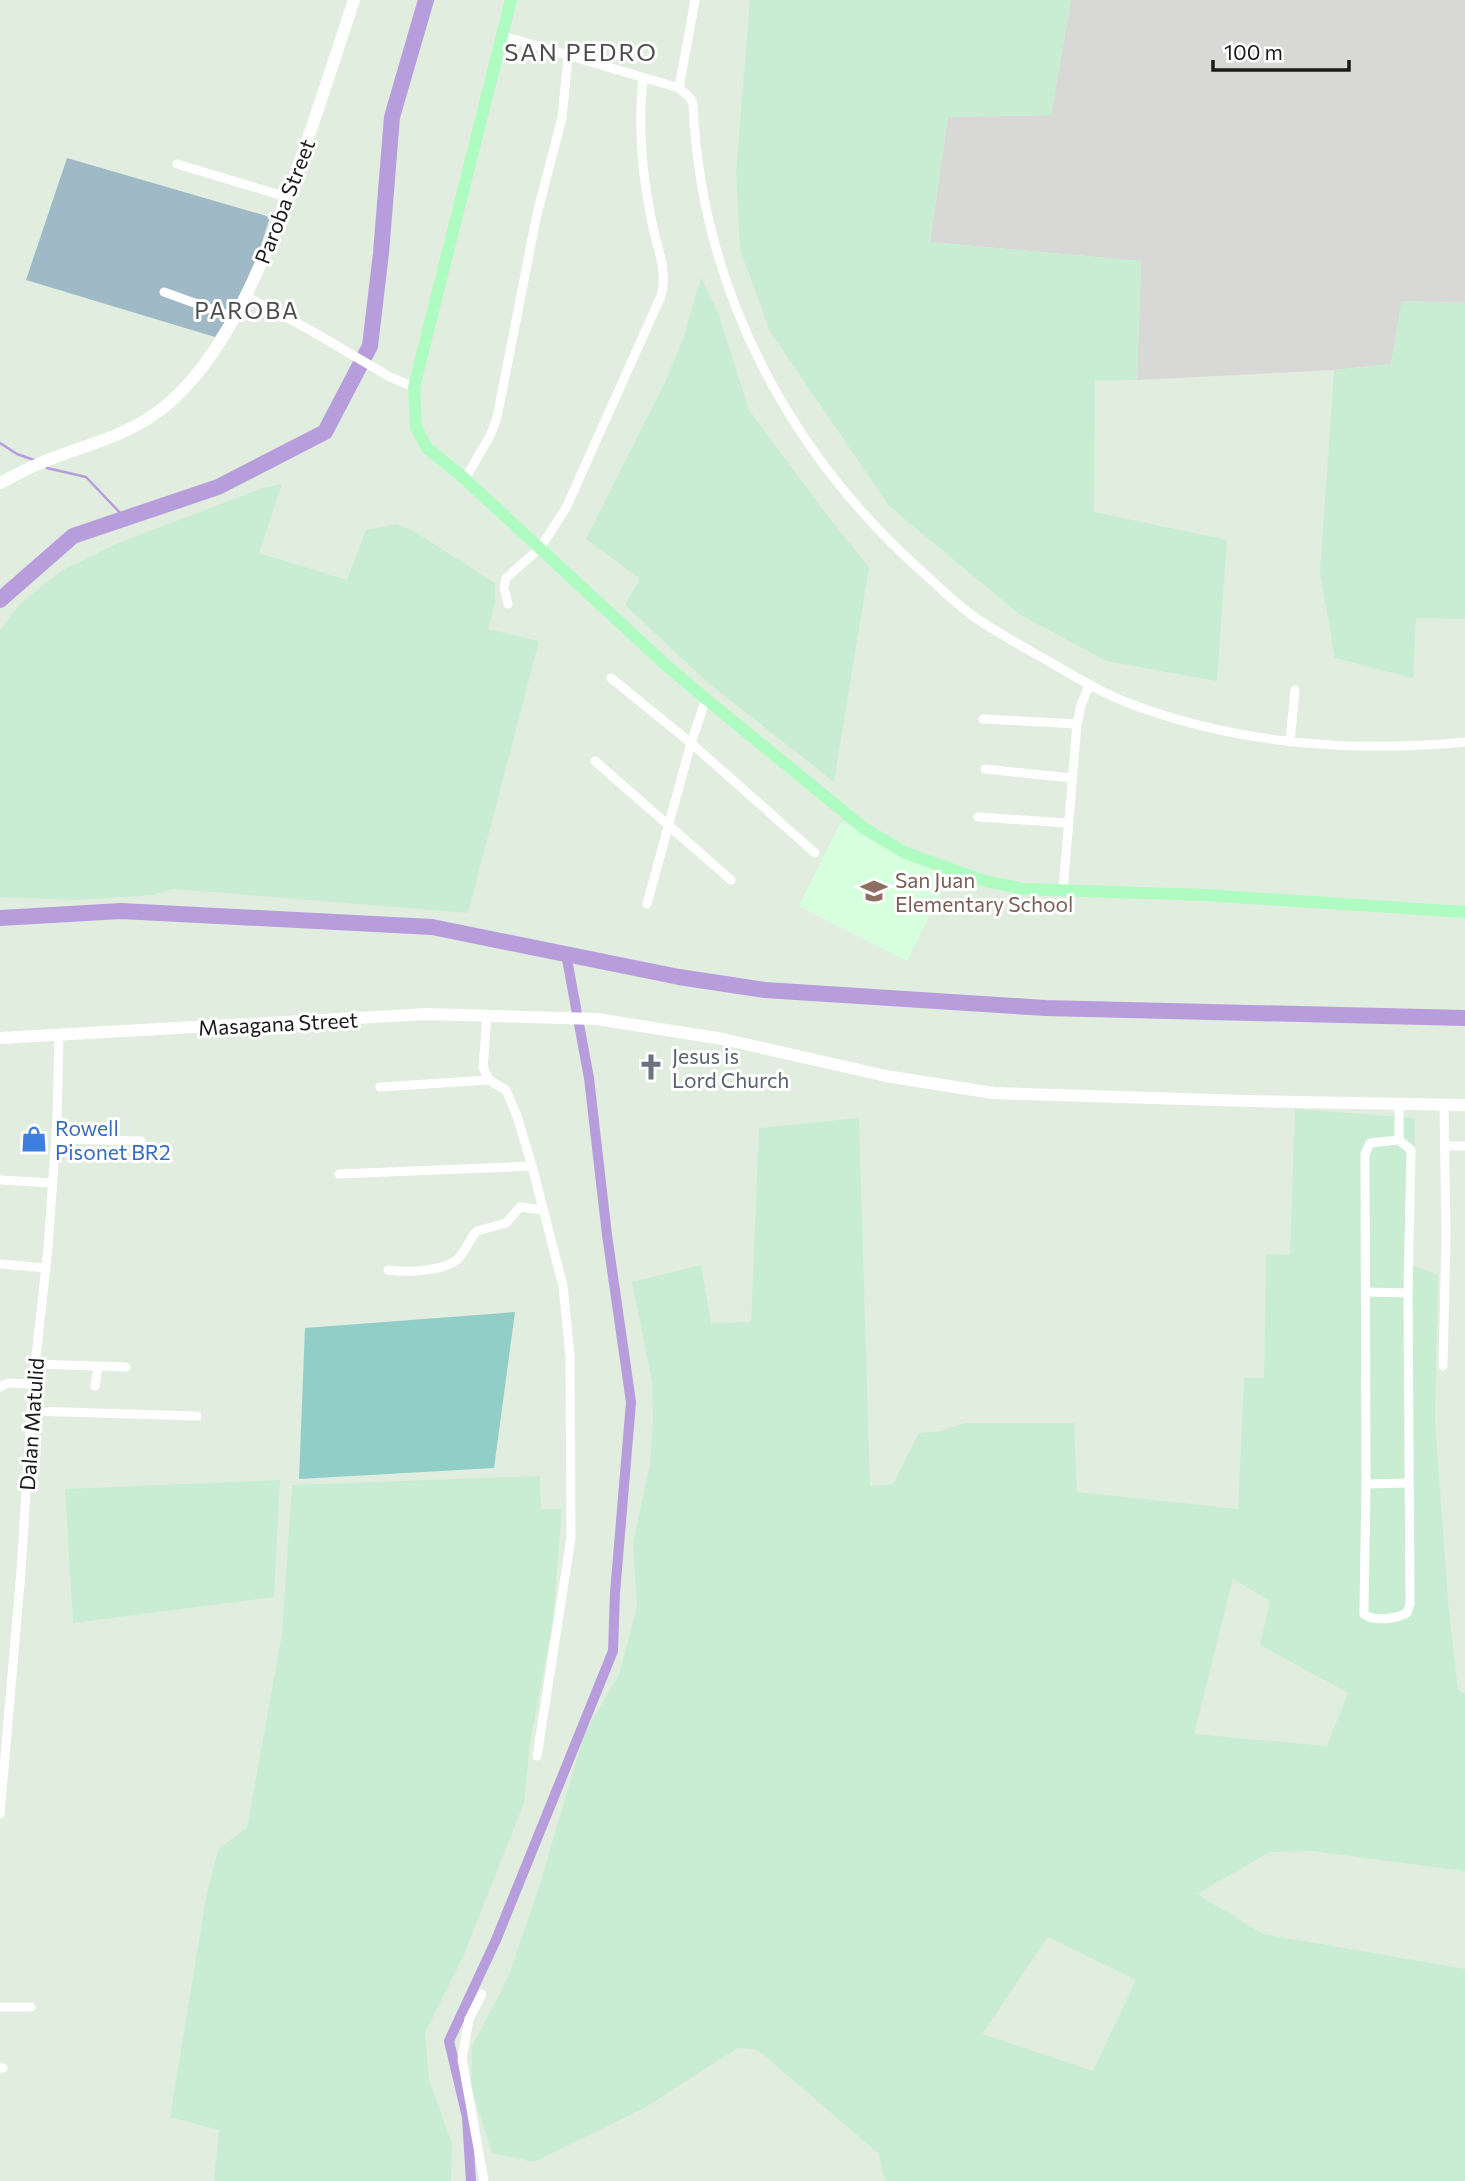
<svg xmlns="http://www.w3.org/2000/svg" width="1465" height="2181" viewBox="0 0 1465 2181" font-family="Commissioner,sans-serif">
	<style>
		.residential { fill: #d8d9d7 }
		.education { fill: #d6ffde }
		.farmland { fill: #c9edd3; fill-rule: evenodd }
		.forest { fill: #92cec8 }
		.cemetery { fill: #9fb9c7 }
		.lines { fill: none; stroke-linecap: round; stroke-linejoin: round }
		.stream { stroke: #b89ddd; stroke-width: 2.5 }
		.canal { stroke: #b89ddd; stroke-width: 10 }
		.river { stroke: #b89ddd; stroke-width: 16 }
		.minor { stroke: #fff; stroke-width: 9 }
		.tertiary { stroke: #fff; stroke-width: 12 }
		.secondary { stroke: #aefcc1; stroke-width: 12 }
		.labels { text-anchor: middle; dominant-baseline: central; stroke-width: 6; stroke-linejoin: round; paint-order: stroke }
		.street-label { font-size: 21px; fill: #1a1a1a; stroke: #fff }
		.education-label { font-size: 21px; fill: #785e54; stroke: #fff; text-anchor: start }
		.worship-label { font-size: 21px; fill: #5b616d; stroke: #fff; text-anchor: start }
		.shop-label { font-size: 21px; fill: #366cbe; stroke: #fff; text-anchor: start }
		.neighbourhood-label { font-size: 23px; letter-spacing: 2px; fill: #4d4d4d; stroke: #fff }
		.quarter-label { font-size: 24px; letter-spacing: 2px; fill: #4d4d4d; stroke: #fff }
	</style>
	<rect width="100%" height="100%" fill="#e1eddf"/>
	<!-- residential -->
	<path class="residential" d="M1071,0h394v303l-63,-2 -11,63 -57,6 -197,10 4,-119 -211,-19 18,-125 103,-2z"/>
	<!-- education -->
	<path class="education" d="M841,822l108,55 -42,84 -108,-55z"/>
	<!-- farmland -->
	<g class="farmland">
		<path d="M750,0h321l-20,115 -103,2 -18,125 211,19 -4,119 -42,1 -1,131 133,28 -10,141 -111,-20 -87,-47 -130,-108 -119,-175 -30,-82 -4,-76z"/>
		<path d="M701,278l17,35 31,97 81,109 39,48 -35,215 -128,-101 -81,-76 15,-26 -54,-40 79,-157 18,-43z"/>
		<path d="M1402,301l63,2v316l-49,-1 -3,60 -78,-20 -15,-85 14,-203 57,-6z"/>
		<path d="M282,484l-23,69 88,27 19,-50 30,-6 16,6 83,53v20l-7,26 51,12 -71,272 -295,-24 -21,6 -73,5 -79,-3v-267l20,-26 41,-33 57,-28 148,-56z"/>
		<path d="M1295,1109l120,9 -2,147 25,10 -3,146 14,191 9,79 7,2v178l-153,-20 -42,1 -73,42 66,40 202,35v212h-579l-2,-2 -5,-25 -121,-104 -20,-2 -94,60 -110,54 -42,-9 -21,-65 1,-42 36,-68 33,-97 43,-147 35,-59 18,-69 -4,-63 17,-79 3,-41 -1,-42 -20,-99 69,-17 10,58 40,-1 8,-194 100,-10 11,368 23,-2 26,-51 22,-2 23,-8h110l3,69 161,17 6,-131h20l2,-124 24,1zM1233,1579l37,22 -10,44 88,48 -21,53 -133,-12zM1048,1937l88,43 -43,91 -111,-37z"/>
		<path d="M540,1476l1,33h21l-9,111 -23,123 -6,60 -61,154 -38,76 4,47 23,64 -1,37h-237l5,-51 -49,-13 37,-225 12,-44 28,-20 35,-194 10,-149z"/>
		<path d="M280,1480l-6,117 -201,26 -8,-134z"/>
	</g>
	<!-- forest -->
	<path class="forest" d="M515,1312l-21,156 -195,11 6,-151z"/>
	<!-- cemetery -->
	<path class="cemetery" d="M67,158l203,59 -21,66 -34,54 -189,-57z"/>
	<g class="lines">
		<!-- stream -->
		<g class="stream">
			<path d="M0,443l17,11 17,6"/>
			<path d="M47,468l39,9 39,41"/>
		</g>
		<!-- canal -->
		<path class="canal" d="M471,2181l-4,-64 -18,-76 47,-101 117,-289 2,-58 16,-191 -24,-167 -18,-157 -23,-124"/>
		<!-- river -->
		<g class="river">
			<path d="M0,600l73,-64 145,-49 107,-55 45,-86 11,-93 11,-136 34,-117"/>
			<path d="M0,918l121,-7 311,16 247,50 86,13 280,18 420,10"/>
		</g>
		<!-- minor -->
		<g class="minor">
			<path d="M503,36l176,52 11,10 3,6c8,185 96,351 234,472 14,13 27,26 42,37 20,15 41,26 63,39 33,18 64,39 99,52 106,40 223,49 334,38"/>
			<path d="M679,88l16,-88"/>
			<path d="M177,164l110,33"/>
			<path d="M164,292l69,25"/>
			<path d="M246,296l64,34 80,47 24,10"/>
			<path d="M465,479l26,-45 6,-17 40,-203 25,-96 6,-61"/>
			<path d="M508,604l-4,-16 2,-10 34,-30 26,-40 95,-212c7,-27 -4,-47 -9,-73 -10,-47 -14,-98 -9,-146"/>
			<path d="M611,678l80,65 124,110"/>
			<path d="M983,719l94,5"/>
			<path d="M1290,742l5,-52"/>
			<path d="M595,761l136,119"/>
			<path d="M985,769l87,9"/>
			<path d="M978,817l89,6"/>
			<path d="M1063,890l14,-166 4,-19 8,-19"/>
			<path d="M647,904l44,-161 15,-44"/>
			<path d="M487,1017l-4,50 6,13 17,10 11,26 15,50 31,120 7,70 1,182 -34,218"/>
			<path d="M380,1087l109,-7"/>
			<path d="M56,1139l85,2"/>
			<path d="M1399,1140l12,10 -3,143 2,311 -3,9c-11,6 -33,9 -43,1v-5l2,-125 -1,-330 5,-11z"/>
			<path d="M1399,1140v-36"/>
			<path d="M1445,1146h20"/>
			<path d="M339,1174l193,-8"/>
			<path d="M0,1180l52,3"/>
			<path d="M0,1264l46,4"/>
			<path d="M388,1270c17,3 57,1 70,-11 8,-8 11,-20 19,-28l29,-8 14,-16 23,3"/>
			<path d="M1366,1292l42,1"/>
			<path d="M35,1364l91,3"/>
			<path d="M1443,1366l3,-129 -2,-132"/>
			<path d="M95,1386l3,-19"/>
			<path d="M0,1387l7,-4 26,1"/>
			<path d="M31,1411l166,5"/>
			<path d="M1366,1484l42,-1"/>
			<path d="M0,1814l21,-243 12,-187 15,-136 9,-128 2,-85"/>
			<path d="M482,1994l-13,25 -7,40 22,122"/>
			<path d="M0,2007h31"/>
			<path d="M0,2068h3"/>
		</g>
		<!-- tertiary -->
		<g class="tertiary">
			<path d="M0,483c14,-7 28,-15 43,-21 38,-16 82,-25 116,-51 73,-55 113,-172 143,-255 18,-52 35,-104 52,-156"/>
			<path d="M0,1038l427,-24 170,5 126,20 163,37 107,17 255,8 217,4"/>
		</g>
		<!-- secondary -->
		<path class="secondary" d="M511,0l-97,387 2,40 11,21 38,31 202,187 39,33 159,130 41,24 75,27 42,9 181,6 261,17"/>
	</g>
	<!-- icons -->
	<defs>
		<g id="school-bare" transform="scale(2.1)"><path d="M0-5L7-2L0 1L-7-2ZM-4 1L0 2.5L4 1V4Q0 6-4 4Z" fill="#8d6e63" stroke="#fff" stroke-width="2.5" paint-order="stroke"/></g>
		<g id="church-bare" transform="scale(2.1)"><path d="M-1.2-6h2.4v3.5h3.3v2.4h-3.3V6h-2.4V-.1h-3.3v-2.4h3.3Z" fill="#6b7280" stroke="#fff" stroke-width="2.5" paint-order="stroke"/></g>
		<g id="shop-bare" transform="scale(2.1)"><path d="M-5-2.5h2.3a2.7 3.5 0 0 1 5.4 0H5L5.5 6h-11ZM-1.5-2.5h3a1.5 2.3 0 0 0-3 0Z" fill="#3f7fe0" stroke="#fff" stroke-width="2.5" paint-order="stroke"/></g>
	</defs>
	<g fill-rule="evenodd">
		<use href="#school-bare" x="874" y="891"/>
		<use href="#church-bare" x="651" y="1067"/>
		<use href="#shop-bare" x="34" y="1139"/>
	</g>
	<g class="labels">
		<!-- street labels -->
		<g class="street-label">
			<text transform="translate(284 201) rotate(-69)">Paroba Street</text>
			<text transform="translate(278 1023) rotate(-3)">Masagana Street</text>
			<text transform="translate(31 1424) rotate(-86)">Dalan Matulid</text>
		</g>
		<!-- education labels -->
		<g class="education-label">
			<text x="895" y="879">San Juan<tspan x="895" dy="24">Elementary School</tspan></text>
		</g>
		<!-- worship labels -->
		<g class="worship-label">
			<text x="672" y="1055">Jesus is<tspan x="672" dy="24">Lord Church</tspan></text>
		</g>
		<!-- shop labels -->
		<g class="shop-label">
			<text x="55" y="1127">Rowell<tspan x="55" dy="24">Pisonet BR2</tspan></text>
		</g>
		<!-- neighbourhood labels -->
		<g class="neighbourhood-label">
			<text x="247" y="310">PAROBA</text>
		</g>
		<!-- quarter labels -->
		<g class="quarter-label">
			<text x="581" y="51">SAN PEDRO</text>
		</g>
	</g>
	<!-- scale -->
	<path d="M1213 60v10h136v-10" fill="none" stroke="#1a1a1a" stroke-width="3.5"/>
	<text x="1224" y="60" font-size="21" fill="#1a1a1a" stroke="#ffffff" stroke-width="5" paint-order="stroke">100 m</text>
</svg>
